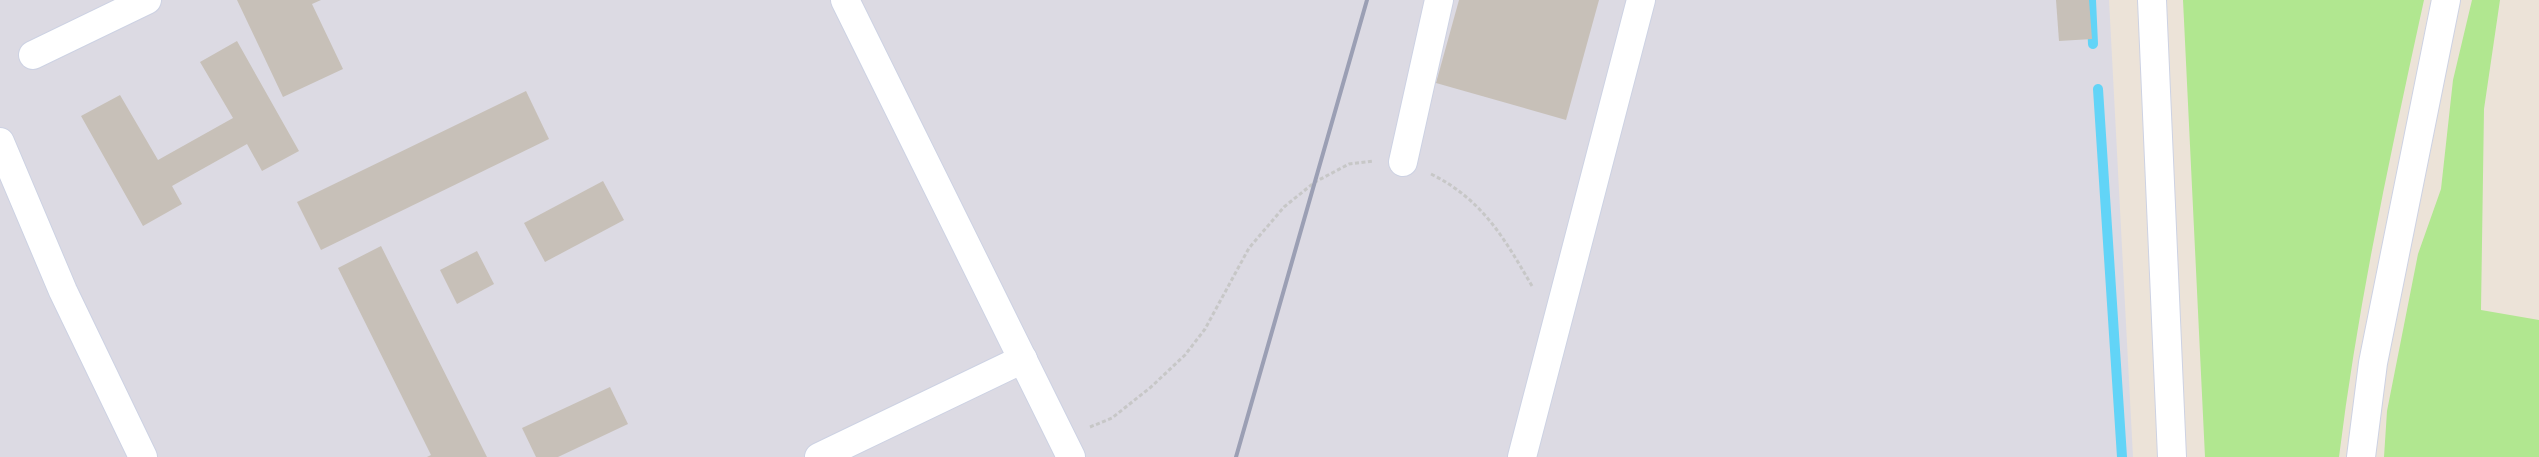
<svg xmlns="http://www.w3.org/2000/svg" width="2539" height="457" viewBox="0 0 2539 457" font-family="Manrope,sans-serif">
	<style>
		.industrial { fill: #dcdae3 }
		.green { fill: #b1e790 }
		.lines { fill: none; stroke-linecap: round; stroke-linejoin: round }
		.stream { stroke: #62d4f7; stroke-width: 10 }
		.building { fill: #c7c0b8 }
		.minor-casing { stroke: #cdd2e3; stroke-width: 30 }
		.tertiary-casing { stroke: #cdd2e3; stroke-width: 30 }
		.path { stroke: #c7c7c7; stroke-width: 3; stroke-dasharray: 4 2.5; stroke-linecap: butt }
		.minor { stroke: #fff; stroke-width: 28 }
		.tertiary { stroke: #fff; stroke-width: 28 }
		.rail { stroke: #9b9fb4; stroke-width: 4 }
	</style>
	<rect width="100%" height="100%" fill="#ece3d8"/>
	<!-- industrial -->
	<path class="industrial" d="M0,0h2109l24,457h-2133z"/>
	<!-- green -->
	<g class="green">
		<path d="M2183,0h241c-33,151 -66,303 -85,457h-134z"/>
		<path d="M2472,0h28l-16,109 -3,201 58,10v137h-155l3,-46 31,-157 23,-65 12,-109z"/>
	</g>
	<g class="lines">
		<!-- stream -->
		<g class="stream">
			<path d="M2091,0l2,44"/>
			<path d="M2098,89l24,368"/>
		</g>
	</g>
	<!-- building -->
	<g class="building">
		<path d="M237,0h84l-9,4 31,65 -60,28z"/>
		<path d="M1459,0h140l-33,120 -130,-37z"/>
		<path d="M2056,0h33l3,39 -33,2z"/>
		<path d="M237,41l62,110 -37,20 -15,-27 -75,42 10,18 -39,22 -62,-110 39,-21 38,65 75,-42 -33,-56z"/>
		<path d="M526,91l23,48 -228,111 -24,-48z"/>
		<path d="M603,181l21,39 -79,42 -21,-39z"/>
		<path d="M381,246l106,211h-60l4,-2 -93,-187z"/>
		<path d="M477,251l17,33 -37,20 -17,-34z"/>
		<path d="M610,387l18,37 -70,33h-22l-14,-29z"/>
	</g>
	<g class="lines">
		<!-- minor casing -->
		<g class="minor-casing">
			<g id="minor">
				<path d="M845,0l226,457"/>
				<path d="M2152,0l20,457"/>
				<path d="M33,55l114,-55"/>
				<path d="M0,142l63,149 80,166"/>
				<path d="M1403,162l36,-162"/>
				<path d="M819,457l204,-98"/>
				<path d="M1522,457l119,-457"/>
			</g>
		</g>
		<!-- tertiary casing -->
		<g class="tertiary-casing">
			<path id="tertiary" d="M2361,457l12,-94 73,-363"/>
		</g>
		<!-- path -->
		<g class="path">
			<path d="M1431,174c52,26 73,64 101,112"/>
			<path d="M1090,427l22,-9 39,-31 34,-32 20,-26 44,-81 35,-41 31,-25 34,-18 24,-3"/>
		</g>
		<!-- minor -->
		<use href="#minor" class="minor"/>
		<!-- tertiary -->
		<use href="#tertiary" class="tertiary"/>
		<!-- rail -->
		<path class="rail" d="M1236,457l131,-457"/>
	</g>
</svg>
